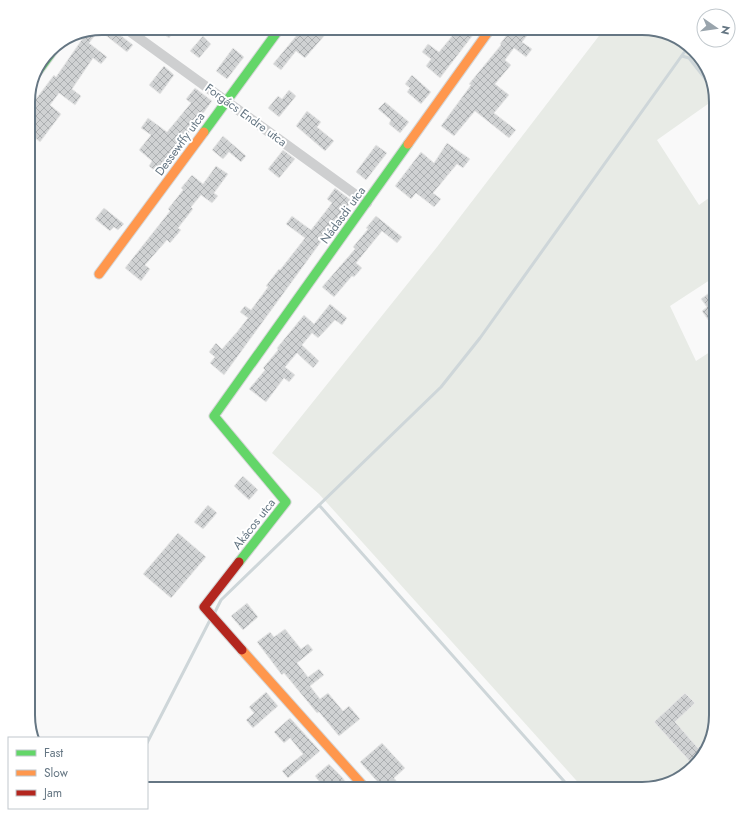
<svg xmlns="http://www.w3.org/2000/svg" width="744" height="817" viewBox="0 0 744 817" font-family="Jost,sans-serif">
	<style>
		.grass { fill: #e8ebe6 }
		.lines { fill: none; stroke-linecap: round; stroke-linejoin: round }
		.stream { stroke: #ced6d9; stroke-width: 3 }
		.building { fill: url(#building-cross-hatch); stroke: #e8e8e8 }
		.fast-casing { stroke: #d5d6d7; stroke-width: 11 }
		.slow-casing { stroke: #d5d6d7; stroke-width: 11 }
		.jam-casing { stroke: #d5d6d7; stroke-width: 11 }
		.street { stroke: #cecfd0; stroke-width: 10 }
		.fast { stroke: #63d668; stroke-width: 9 }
		.slow { stroke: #ff974d; stroke-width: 9 }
		.jam { stroke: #b3261e; stroke-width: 9 }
		.labels { text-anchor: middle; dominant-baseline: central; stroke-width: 4; stroke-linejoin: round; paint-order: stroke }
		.street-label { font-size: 12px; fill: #657683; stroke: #fff }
		.rim { fill: none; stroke: #657683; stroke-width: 2 }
	</style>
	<defs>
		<pattern id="building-cross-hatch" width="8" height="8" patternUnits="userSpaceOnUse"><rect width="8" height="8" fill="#d0d2d3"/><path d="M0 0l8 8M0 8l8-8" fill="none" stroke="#acafb1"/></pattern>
	</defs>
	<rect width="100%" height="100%" fill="#f9f9f9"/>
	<!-- grass -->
	<path class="grass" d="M605,28h41l29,8 13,11 16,19 11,33 -58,41 42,65 17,-12v83l-46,30 26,55 20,-13v367l-8,33 -21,25 -45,16h-58l-265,-295 -47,-41 165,-206z"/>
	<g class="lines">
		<!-- stream -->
		<g class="stream">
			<path d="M682,56l7,2 22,28"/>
			<path d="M319,505l252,284"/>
			<path d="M215,612l6,-12 220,-213 39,-49 208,-291"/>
			<path d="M147,743l63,-123"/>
		</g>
	</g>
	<!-- building -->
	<g class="building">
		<path d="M102,28h9l22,17 -6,7 -28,-22 -10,13 18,14 -6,7 -8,-6 -21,31 9,7 -6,9 -16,-12 -9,12 11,9 -21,28 -12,-10v-25h2l24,-32 2,2 29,-42z"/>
		<path d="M156,28h20l-7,10z"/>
		<path d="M299,28h32l-26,30 -9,-7 -15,19 -8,-6 24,-29 -2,-2z"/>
		<path d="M445,28h19l9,7 -33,43 -14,-12 5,-7 -9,-7 6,-8 11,8 14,-17z"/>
		<path d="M512,28h21l-11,14 10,7 -6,8 -12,-9 -9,12 6,5 -16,19 14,11 -15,18 22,17 -7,8 -34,-27 -21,25 -13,-10 30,-41 -2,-1 32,-39 -1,-1z"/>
		<path d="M203,36l8,8 -12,14 -9,-7z"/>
		<path d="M233,48l11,9 -17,22 -11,-8z"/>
		<path d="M164,66l10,9 -14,19 -11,-9z"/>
		<path d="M412,75l19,17 -10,12 -14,-12 3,-4 -5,-4z"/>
		<path d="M195,88l17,13 -53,73 -10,-8 3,-5 -13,-11 12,-15 -10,-7 7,-10 19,14 24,-29 -5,-4z"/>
		<path d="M289,90l7,6 -17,21 -11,-9 10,-12 4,3z"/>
		<path d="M385,102l24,20 -9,11 -11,-9 2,-4 -13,-11z"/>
		<path d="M307,111l14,11 -4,5 17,14 -9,10 -29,-25z"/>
		<path d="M223,136l23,20 -5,6 -12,-10 -6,7 -11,-9z"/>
		<path d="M447,143l23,16 -7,9 -6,-4 -24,29 8,6 -7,8 -18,-14 -5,6 -16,-13 26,-34 13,11z"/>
		<path d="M376,145l11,8 -21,27 -10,-8z"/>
		<path d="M283,150l12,9 -16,19 -11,-9z"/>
		<path d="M216,166l12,8 -14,19 4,3 -6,7 -11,-8 -10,12 2,2 -15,19 3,2 -11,13 -3,-3 -22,25 5,4 -9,12 -16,-13 45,-57 -2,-2 15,-19 -2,-2 11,-13 11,9z"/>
		<path d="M335,188l17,13 -29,38 -99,136 -14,-12 5,-6 -6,-5 7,-9 6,6 15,-17 11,-14 -8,-6 5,-6 6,4 17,-23 -2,-1 13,-17 1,1 25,-32 -19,-14 6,-8 19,14 21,-27 -5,-4z"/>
		<path d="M104,208l20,16 -6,6 -4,-3 -4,4 -15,-12z"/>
		<path d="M376,216l26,21 -5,6 -15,-12 -26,32 6,5 -8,9 -2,-1 -18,21 -12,-10 33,-38 -2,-2 15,-18 -2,-1z"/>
		<path d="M709,293l7,10v17l-5,4 -9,-13 5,-4 -6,-8z"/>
		<path d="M330,304l17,14 -5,7 -7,-5 -17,18 -6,-5 -10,12 17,16 -6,7 -16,-15 -12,14 10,8 -6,7 -5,-4 -18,24 -17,-13 16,-19 -2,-2 15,-18 -1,-2 27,-33 10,9z"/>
		<path d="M243,476l15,14 -9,10 -15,-14z"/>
		<path d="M208,505l9,8 -14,16 -9,-7z"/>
		<path d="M178,533l28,24 -35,41 -28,-24z"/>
		<path d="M247,603l11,14 -15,13 -12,-14z"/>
		<path d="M285,629l16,20 7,-5 5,6 -16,13 11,14 11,-8 5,6 -14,11 10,13 8,-6 15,18 6,-5 11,13 -21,17 -20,-24 -2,1 -33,-40 -2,2 -25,-33 13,-10 4,5z"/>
		<path d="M266,692l12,14 -25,22 -7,-8 8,-7 -5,-6z"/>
		<path d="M685,693l10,10 -20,19 23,26 13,-12 -3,12 -14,18 -40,-44z"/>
		<path d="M290,718l30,33 -32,27 -6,-7 21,-17 -13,-16 -6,5 -10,-11z"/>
		<path d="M382,743l23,25 -11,10 8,11h-18l-24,-27z"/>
		<path d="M329,764l13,13 9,12h-42l10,-8 -4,-5z"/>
	</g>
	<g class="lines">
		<!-- fast casing -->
		<g class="fast-casing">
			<g id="fast">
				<path d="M33,78l24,-33"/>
				<path d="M204,132l76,-104"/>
				<path d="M239,562l47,-60 -72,-86 194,-272"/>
			</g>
		</g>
		<!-- slow casing -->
		<g class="slow-casing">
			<g id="slow">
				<path d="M408,144l83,-116"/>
				<path d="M99,274l105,-142"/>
				<path d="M242,650l124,139"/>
			</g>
		</g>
		<!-- jam casing -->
		<g class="jam-casing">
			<path id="jam" d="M239,562l-35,45 38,43"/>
		</g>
		<!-- street -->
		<path class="street" d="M125,28l242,175"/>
		<!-- fast -->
		<use href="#fast" class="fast"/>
		<!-- slow -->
		<use href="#slow" class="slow"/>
		<!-- jam -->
		<use href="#jam" class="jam"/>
	</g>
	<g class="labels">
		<!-- street labels -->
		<g class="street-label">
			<text transform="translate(246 115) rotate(36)">Forgács Endre utca</text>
			<text transform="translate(180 144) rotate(-54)">Dessewffy utca</text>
			<text transform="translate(343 215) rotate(-54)">Nádasdi utca</text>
			<text transform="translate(254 524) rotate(-52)">Akácos utca</text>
		</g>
	</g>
	<!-- crop -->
	<path d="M0 0H744V817H0ZM102 35H642A67 67 0 0 1 709 102V715A67 67 0 0 1 642 782H102A67 67 0 0 1 35 715V102A67 67 0 0 1 102 35Z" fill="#fff" fill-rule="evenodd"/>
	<path class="rim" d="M102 35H642A67 67 0 0 1 709 102V715A67 67 0 0 1 642 782H102A67 67 0 0 1 35 715V102A67 67 0 0 1 102 35Z"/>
	<!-- legend -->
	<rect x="8" y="737" width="140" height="72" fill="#ffffff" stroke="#c1c8cd"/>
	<rect x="16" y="750" width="20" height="6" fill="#63d668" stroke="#c1c8cd"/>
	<text x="44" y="757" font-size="12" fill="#657683">Fast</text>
	<rect x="16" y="770" width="20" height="6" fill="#ff974d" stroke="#c1c8cd"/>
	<text x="44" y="777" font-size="12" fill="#657683">Slow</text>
	<rect x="16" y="790" width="20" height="6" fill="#b3261e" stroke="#c1c8cd"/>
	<text x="44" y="797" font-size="12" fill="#657683">Jam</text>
	<!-- north arrow -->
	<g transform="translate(716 28) rotate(103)"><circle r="19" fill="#ffffff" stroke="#c1c8cd"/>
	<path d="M0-3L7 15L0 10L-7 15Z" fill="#99a4ac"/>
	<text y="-6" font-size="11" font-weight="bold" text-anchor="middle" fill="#657683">N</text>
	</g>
</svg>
